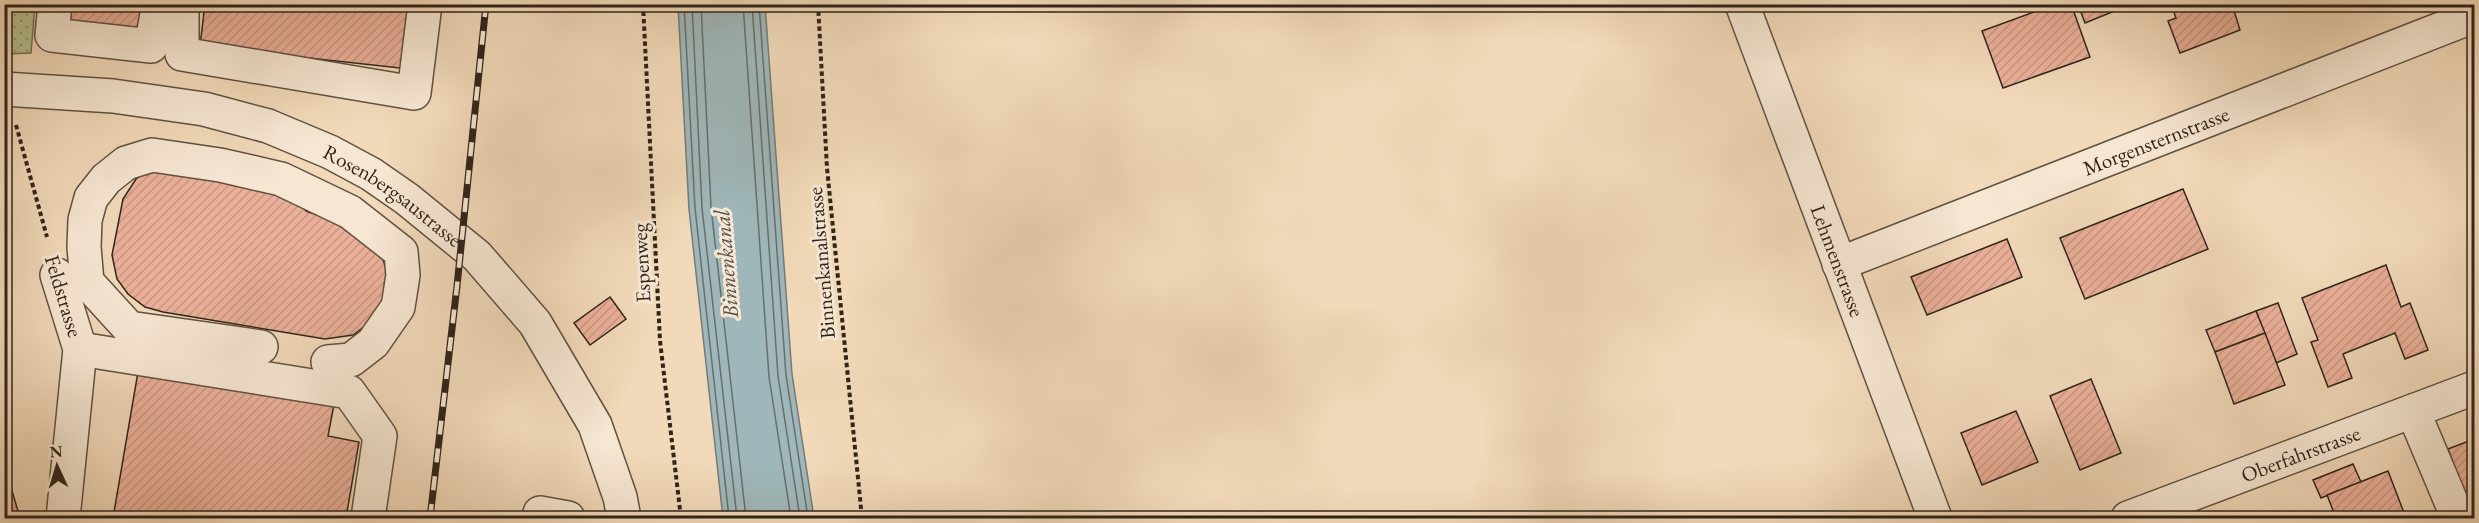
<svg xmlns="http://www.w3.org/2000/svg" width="2479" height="523" viewBox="0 0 2479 523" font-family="'EB Garamond',serif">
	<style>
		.grass { fill: url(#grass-dots); stroke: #747256; stroke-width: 1.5 }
		.water { fill: #9fb7ba; stroke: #737c7a; stroke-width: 1.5 }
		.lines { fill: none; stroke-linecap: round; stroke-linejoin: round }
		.shore { stroke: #686e6a; stroke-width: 1.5 }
		.building { fill: url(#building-hatch); stroke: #30241b; stroke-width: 1.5 }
		.minor-casing { stroke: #605142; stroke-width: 36 }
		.path { stroke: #30241b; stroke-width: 4; stroke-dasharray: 4.5 3; stroke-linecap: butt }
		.minor { stroke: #f6e6d2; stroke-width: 33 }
		.rail-casing { stroke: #30241b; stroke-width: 7 }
		.rail { stroke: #f6e6d2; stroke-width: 4.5; stroke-dasharray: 14; stroke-linecap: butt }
		.labels { text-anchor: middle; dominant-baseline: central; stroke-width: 6; stroke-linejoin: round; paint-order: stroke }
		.street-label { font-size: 21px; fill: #30241b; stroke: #f6e6d2 }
		.water-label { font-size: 22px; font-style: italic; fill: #51504b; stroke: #f6e6d2 }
	</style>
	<defs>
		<pattern id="grass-dots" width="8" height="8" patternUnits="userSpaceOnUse" patternTransform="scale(1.5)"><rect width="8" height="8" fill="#b7c091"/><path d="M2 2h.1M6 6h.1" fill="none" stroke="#959c76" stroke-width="1.8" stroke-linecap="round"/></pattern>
		<pattern id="building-hatch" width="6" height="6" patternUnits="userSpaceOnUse" patternTransform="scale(1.5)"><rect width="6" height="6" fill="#ebb099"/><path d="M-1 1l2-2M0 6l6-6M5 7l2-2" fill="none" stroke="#ca9783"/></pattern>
	</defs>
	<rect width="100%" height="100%" fill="#f1d9b9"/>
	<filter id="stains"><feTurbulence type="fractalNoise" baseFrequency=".00333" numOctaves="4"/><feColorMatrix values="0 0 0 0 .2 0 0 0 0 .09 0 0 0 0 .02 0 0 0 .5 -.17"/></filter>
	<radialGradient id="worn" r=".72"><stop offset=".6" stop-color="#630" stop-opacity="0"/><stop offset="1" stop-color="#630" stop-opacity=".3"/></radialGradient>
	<!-- grass -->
	<path class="grass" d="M4,5h31l-4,48 -26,1z"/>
	<!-- water -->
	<path class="water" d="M678,5h87l27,369 22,144h-91l-34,-309z"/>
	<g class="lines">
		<!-- shore -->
		<g class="shore">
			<path d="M684,4l11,204 34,310"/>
			<path d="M692,4l10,204 35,310"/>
			<path d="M701,4l10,203 35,311"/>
			<path d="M743,4l26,373 22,141"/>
			<path d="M752,4l26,372 22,142"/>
			<path d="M759,4l27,371 22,143"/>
		</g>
	</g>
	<!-- building -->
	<g class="building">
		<path d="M72,4h72l-3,27 -71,-9z"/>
		<path d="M205,4h211l-7,65 -209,-23z"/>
		<path d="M2056,4h15l19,53 -87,31 -21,-57z"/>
		<path d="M2078,4h49v2l-42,17z"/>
		<path d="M2171,4h61l8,26 -60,23 -12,-32 8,-3z"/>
		<path d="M149,169l145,25 12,17 38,13 36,27 8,23 -3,25 -12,21 -20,15 -28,4 -162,-27 -18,-5 -17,-13 -11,-15 -5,-24 11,-56 13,-20z"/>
		<path d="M2183,189l25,60 -123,50 -25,-61z"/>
		<path d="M2007,239l15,38 -95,38 -16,-38z"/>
		<path d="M2386,265l15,42 9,-4 18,47 -23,9 -10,-26 -52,21 9,24 -24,9 -17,-45 7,-2 -16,-42z"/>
		<path d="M2474,270v18l-6,-15z"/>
		<path d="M610,297l16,22 -36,26 -16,-22z"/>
		<path d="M2278,303l19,51 -21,9 -20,-52z"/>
		<path d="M2256,311l9,22 -50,19 -9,-22z"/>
		<path d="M2265,333l20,52 -51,19 -19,-52z"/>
		<path d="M139,366l196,33 -7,37 31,6 -13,76h-233z"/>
		<path d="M2091,379l30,74 -41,17 -30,-74z"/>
		<path d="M2016,411l22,51 -56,23 -21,-52z"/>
		<path d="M2474,439v79l-26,-69z"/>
		<path d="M2353,464l8,18 -40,16 -8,-18z"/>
		<path d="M2388,471l18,47h-70l-9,-23z"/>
		<path d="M8,477l12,41h-16v-40z"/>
	</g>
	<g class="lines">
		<!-- minor casing -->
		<g class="minor-casing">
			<g id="minor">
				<path d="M55,4l-3,31 99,11 8,-42"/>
				<path d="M182,4v50l232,39 11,-89"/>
				<path id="s1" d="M1742,4l193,514"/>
				<path id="s2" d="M4,89l109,7 91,13 64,17 62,26 41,22 36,25 70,57 58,67 60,102 25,72 4,21"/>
				<path id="s3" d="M1839,264l635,-248"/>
				<path d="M57,275l23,74 -17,169"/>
				<path d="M87,282l-3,-35 1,-27 6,-22 15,-19 20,-16 26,-8 68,10 61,14 69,33 51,40 2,23 -5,32 -25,36 -22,17 -23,2"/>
				<path d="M65,290l22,-8 42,46 132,19"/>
				<path d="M80,349l269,43 31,44 -12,82"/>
				<path d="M2413,411l45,107"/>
				<path d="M540,513l28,5"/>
				<path id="s4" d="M2128,518l346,-130"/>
			</g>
		</g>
		<!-- path -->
		<g class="path">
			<path d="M643,4l17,337 21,177"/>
			<path d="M818,4l9,164 35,350"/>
			<path d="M16,125l31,112"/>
		</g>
		<!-- minor -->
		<use href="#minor" class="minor"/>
		<!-- rail casing -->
		<g class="rail-casing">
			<path id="rail" d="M430,518l27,-232 29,-282"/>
		</g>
		<!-- rail -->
		<use href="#rail" class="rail"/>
	</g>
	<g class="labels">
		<!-- street labels -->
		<g class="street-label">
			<text stroke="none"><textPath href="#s3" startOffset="340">Morgensternstrasse</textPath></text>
			<text stroke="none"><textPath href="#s2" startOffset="411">Rosenbergsaustrasse</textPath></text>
			<text stroke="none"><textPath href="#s1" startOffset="274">Lehmenstrasse</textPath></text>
			<text transform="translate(641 263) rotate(-93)">Espenweg</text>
			<text transform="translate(821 263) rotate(-95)">Binnenkanalstrasse</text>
			<text transform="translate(64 296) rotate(73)">Feldstrasse</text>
			<text stroke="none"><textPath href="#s4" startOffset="184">Oberfahrstrasse</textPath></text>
		</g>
		<!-- water labels -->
		<g class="water-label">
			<text transform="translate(726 264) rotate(-95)">Binnenkanal</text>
		</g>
	</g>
	<!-- margin -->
	<rect width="2479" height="523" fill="none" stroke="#f1d9b9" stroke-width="24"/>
	<rect x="6" y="6" width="2467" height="511" fill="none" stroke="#30241b" stroke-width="3"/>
	<rect x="12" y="12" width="2455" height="499" fill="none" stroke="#30241b" stroke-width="1.5"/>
	<!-- north arrow -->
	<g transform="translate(57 466) rotate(356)" stroke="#f6e6d2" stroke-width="4.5" paint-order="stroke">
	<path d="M0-4.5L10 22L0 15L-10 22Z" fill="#30241b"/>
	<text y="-9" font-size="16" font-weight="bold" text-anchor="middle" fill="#30241b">N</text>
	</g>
	<rect width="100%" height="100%" filter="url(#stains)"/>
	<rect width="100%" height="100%" fill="url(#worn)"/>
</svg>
